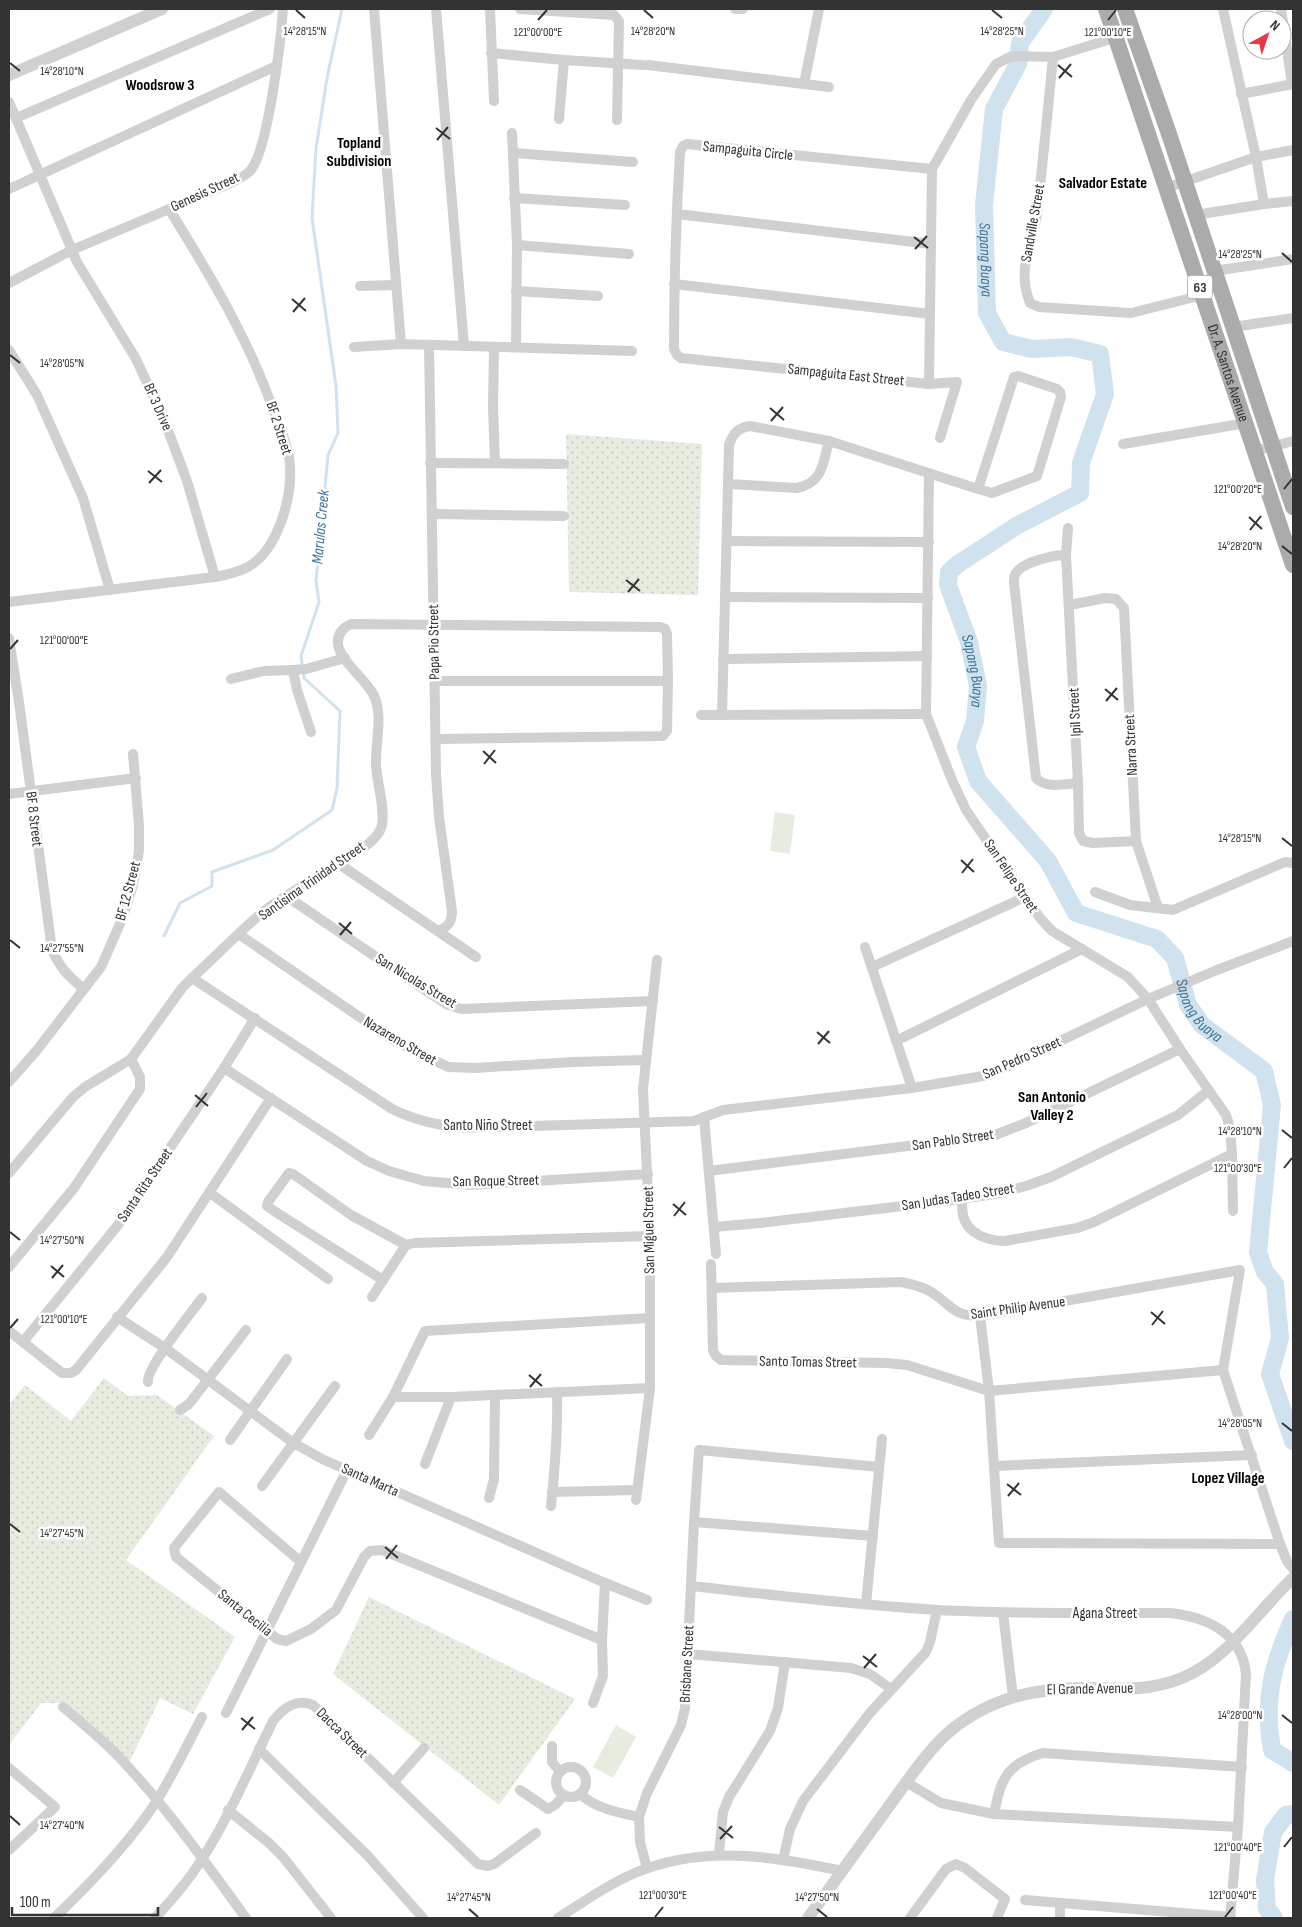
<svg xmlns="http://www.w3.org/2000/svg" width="1302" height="1927" viewBox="0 0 1302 1927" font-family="'Sofia Sans Condensed',sans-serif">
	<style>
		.grass { fill: url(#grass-dots) }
		.pitch { fill: #e6ecdf }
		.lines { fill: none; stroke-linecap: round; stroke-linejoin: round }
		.stream { stroke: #cfe2ee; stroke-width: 3 }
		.river { stroke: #cfe2ee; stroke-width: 18 }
		.minor { stroke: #d0d0d0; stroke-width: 10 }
		.tertiary { stroke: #d0d0d0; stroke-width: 12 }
		.primary { stroke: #ababab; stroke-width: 16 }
		.ticks { fill: none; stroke: #333; stroke-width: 2 }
		.labels { text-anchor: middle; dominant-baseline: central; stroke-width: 5; stroke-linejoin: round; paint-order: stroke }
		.shield { fill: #fff; stroke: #707070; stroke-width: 1 }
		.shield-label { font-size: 14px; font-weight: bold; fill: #333 }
		.street-label { font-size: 15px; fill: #333; stroke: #fff }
		.neighbourhood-label { font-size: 16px; font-weight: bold; fill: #000; stroke: #fff }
		.water-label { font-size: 16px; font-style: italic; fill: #3f7597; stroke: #fff }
		.ticks-label { font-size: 12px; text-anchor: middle; fill: #333; stroke: #fff; stroke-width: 5; stroke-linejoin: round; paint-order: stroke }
	</style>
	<defs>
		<pattern id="grass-dots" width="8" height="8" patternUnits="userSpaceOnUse" patternTransform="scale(1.25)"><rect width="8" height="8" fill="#e6ecdf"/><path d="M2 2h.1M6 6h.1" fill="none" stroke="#c6cbc0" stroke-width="1.8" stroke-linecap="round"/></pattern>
	</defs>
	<rect width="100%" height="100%" fill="#fff"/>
	<!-- grass -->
	<g class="grass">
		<path d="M566,434l136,10 -4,151 -129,-3z"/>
		<path d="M104,1378l24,18 29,-1 57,41 -88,124 109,77 -42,77 -33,-16 -30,63 -66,-58h-23l-32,42v-340l16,-20 46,36z"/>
		<path d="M369,1597l206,102 -76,106 -166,-131z"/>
	</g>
	<!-- pitch -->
	<g class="pitch">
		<path d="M775,812l20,3 -5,39 -20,-3z"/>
		<path d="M616,1725l20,12 -23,41 -20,-11z"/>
	</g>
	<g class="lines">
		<!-- stream -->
		<path class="stream" d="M164,936l16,-33 32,-17v-14l61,-22 59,-40 5,-22 3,-77 -36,-33 -3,-22 18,-54 -3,-21 12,-126 10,-22 -2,-47 -24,-168 4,-70 11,-70 15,-69"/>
		<!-- river -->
		<g class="river">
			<path id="s1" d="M1044,9l-24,34 -2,21 -24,45 -10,96 3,108 16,29 29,7 39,-2 29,7 5,40 -24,69 -1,30 -62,32 -60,39 -9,8 -1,13 21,57 9,44 -3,35 -9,26 12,34 70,80 28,52 81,26 18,19 13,47 14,20 62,46 8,34 -14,147 7,20 10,12 5,54 -10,36 23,67"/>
			<path d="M1293,1619c-20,45 -30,80 -21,131l21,13"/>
			<path d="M1274,1918l-7,-9 -2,-29 8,-48 13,-17 7,-1"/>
		</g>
		<!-- minor -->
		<g class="minor">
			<path d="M374,9l27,335"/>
			<path d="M436,9l28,337"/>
			<path d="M490,9l4,92"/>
			<path d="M520,9l94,6 5,6 -2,99"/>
			<path d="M735,9h8"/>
			<path d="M1223,9l33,148 8,47"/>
			<path d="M1281,9l11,75"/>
			<path d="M491,53l73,7 79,5"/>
			<path d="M1053,57c-5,52 -10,104 -16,156 -4,34 -21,54 -7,90l9,4 92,6 72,-18"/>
			<path d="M648,65l181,22"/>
			<path d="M804,84l15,-75"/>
			<path d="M1241,94l52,-10"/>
			<path d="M9,102l68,160 59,97 27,58 24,64 28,96"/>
			<path d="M16,118l254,-109"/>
			<path d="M559,119l5,-59"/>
			<path d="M512,133l5,112 -1,102"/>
			<path d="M513,153l120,9"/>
			<path d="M932,169l-245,-25 -4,2 -3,6c-4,65 -6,131 -6,197l3,6 4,3 248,26 28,-2 -17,56"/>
			<path d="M1166,188l90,-31 37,-7"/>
			<path d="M9,189l267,-123"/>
			<path d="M514,198l111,7"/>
			<path d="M677,214l254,30"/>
			<path d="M1195,215l69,-11 29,-3"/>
			<path d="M517,245l112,9"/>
			<path d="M1214,271l79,-12"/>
			<path d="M9,283l63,-33 159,-67c5,-3 14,-7 19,-12 18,-19 31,-132 33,-162"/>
			<path d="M674,284l256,30"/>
			<path d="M360,286l36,-1"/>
			<path d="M516,291l82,5"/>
			<path d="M1233,327l60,-9"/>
			<path d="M429,345l7,429 3,43 13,94c0,11 -4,16 -14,20"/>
			<path d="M354,347l47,-3 231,7"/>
			<path d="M494,347l-1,60 2,56"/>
			<path d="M9,350l28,45 46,103 27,92"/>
			<path d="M929,384l3,-215 39,-69 25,-36 16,-8 41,1 64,-20"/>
			<path d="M1123,444l123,-21"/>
			<path d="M1255,451l38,-10"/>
			<path d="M430,463l134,1"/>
			<path d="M929,473l-3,241 26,66 14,30 74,108 12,13 76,46 20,22 32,50 46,66 4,13 2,26 1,57"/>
			<path d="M728,484l69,4c26,-5 26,-25 32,-47"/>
			<path d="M433,514l131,2"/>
			<path d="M1068,528l-2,27 12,228 1,50 4,8 10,2 43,-2"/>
			<path d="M727,541l202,1"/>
			<path d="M1066,555c-12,0 -46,7 -51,20 -1,2 -1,5 -1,8l22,195c10,11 28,6 42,5"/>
			<path d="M725,597l203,1"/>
			<path d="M9,602l206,-25c11,-2 23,-5 33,-10 30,-17 44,-69 42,-101 -1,-18 -9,-35 -15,-51 -25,-74 -65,-140 -106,-206"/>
			<path d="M1070,605l35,-7 11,1 8,9 12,233 22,67"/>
			<path d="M9,638l10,64 33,248c8,18 17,27 32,39"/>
			<path d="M723,659l204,-3"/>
			<path d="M231,679l33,-8 29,-1"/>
			<path d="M435,681h233"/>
			<path d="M701,715l225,-1"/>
			<path d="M722,715l7,-270c4,-12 9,-17 21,-19l79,15 149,48 14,4 45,-17 24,-79 -1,-5 -3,-3 -39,-13 -4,1 -36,112"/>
			<path d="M311,732l-14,-42 -4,-20 13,-1 39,-11"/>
			<path d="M9,794l127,-16"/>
			<path d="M339,864l137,93"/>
			<path d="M1095,892l35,13 43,5 112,-48 8,1"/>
			<path d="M286,896l130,88 32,21 14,4 191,-8"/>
			<path d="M240,935l153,105 55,27 27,1 98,-6 72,-2"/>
			<path d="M865,947l47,141"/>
			<path d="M872,967l153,-70"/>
			<path d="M192,978l200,131c25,12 45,16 72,19l230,-7 29,-11 189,-22 77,-13 159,-76 69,-29 76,-29"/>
			<path d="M896,1041l186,-92"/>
			<path d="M224,1068l143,93 22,10 35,10 47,4 177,-11"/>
			<path d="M9,1082l28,-32 64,-83 22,-50 10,-32 6,-34v-26l-6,-71"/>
			<path d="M704,1117l12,137"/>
			<path d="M709,1171l286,-36 31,-12 154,-74"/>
			<path d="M9,1173l64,-76 12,-10 46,-28 51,-71 10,-10c24,-22 47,-46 72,-67 26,-20 56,-34 83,-53 12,-8 32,-18 35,-33 3,-19 -5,-41 -6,-60 -1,-22 8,-51 -3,-71 -8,-15 -32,-33 -35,-49 -1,-10 4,-17 13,-21l309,3 5,2 2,5 1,47 -1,50 -4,5 -227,3"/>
			<path d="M210,1193l118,86"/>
			<path d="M962,1199c0,5 0,11 1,16 4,19 25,26 42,26l72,-13 17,-6 138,-68"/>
			<path d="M714,1227l46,-4 202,-24 38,-6 26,-7 25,-9 127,-62 30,-24"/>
			<path d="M406,1245l8,-2 236,-7"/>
			<path d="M711,1264l2,87 3,5 5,4 165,3 21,2 82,26 234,-21"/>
			<path d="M9,1267l65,-79 66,-99v-12l-9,-18"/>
			<path d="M383,1280l-109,-69 -7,-5 1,-4 21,-29 4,1 58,41 55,30"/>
			<path d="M712,1288l189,-6c10,2 21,4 30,10 21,13 21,24 49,24l260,-46 -17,100 57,174 7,17 6,8"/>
			<path d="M372,1297l34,-52"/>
			<path d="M980,1316l9,75 10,152 281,1"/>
			<path d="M117,1317l48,31 127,94 30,17 283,124 42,17"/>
			<path d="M9,1331l53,42h9l5,-3 91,-113 104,-159"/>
			<path d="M23,1342l95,-117 106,-157 31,-50"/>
			<path d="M148,1382c-2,-14 44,-70 54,-84"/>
			<path d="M393,1397h58l199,-9"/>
			<path d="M180,1410l9,-6 57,-74"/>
			<path d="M369,1435l24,-38 32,-66 224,-13"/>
			<path d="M230,1440l57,-81"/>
			<path d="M425,1464l26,-67"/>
			<path d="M995,1466l257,-11"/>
			<path d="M262,1486l73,-100"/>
			<path d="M552,1492l85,-2"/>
			<path d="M489,1498l5,-19 1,-84"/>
			<path d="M636,1500l14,-112v-152l-7,-147 14,-129"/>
			<path d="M551,1506c4,-38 7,-75 6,-114"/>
			<path d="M694,1522l179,14"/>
			<path d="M301,1562l-82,-70 -45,56 2,9 91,74 10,8 9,2 25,-12 25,-19 28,-53 6,-6 12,-1 220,90"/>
			<path d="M691,1586c82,9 164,19 247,24 77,4 154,3 232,3 37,4 72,20 76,61l-8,153 -8,91"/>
			<path d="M866,1604l16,-165"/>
			<path d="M1003,1613l10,84"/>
			<path d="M688,1654l163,14 19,6 21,15"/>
			<path d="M593,1703l10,-27 -1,-36 3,-57"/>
			<path d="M63,1707c18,15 36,30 52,46 49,50 90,109 131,165"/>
			<path d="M226,1713l121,-243"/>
			<path d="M552,1746v16l8,10"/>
			<path d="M259,1749l108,106 56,63"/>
			<circle cx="571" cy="1782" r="15"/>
			<path d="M9,1768l46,39 -46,43"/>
			<path d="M906,1782l35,21 53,11 244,13"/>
			<path d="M393,1783l31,-35"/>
			<path d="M520,1790l28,19 7,-4 9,-10"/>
			<path d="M580,1794c17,15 37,18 59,23"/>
			<path d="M228,1810l41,33 14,14 48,61"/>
			<path d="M994,1814c7,-35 12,-50 49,-61l199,14"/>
			<path d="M719,1854l4,-42 6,-15 41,-66 8,-23 7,-46"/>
			<path d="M783,1860l7,-31 13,-28 66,-87 57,-62 4,-10 7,-32"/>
			<path d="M647,1868l-7,-26 -1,-25 8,-24 34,-68 4,-17 9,-186 5,-72 180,17"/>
			<path d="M1025,1900l206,17"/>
			<path d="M54,1918c37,-35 74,-73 102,-116 17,-27 31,-57 46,-85"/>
			<path d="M155,1918c13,-14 26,-29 37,-44 33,-47 56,-102 81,-153 10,-13 24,-23 40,-16l165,159 10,2 6,-2 42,-31"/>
			<path d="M558,1918c29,-18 57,-39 90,-50 64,-22 130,-11 194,3"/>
			<path d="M910,1918l36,-49 10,-5 9,4 40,31 -8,19"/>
			<path d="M1060,1918v-15"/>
		</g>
		<!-- tertiary -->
		<g class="tertiary">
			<path d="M9,75l153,-66"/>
			<path d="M808,1918l105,-145c11,-15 23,-30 37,-42 41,-34 87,-43 138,-43 32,1 63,3 94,-10 46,-19 75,-66 111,-100"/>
		</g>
		<!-- primary -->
		<g class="primary">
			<path id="s2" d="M1106,9l187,556"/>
			<path d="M1125,9l43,122 125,376"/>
		</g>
	</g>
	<!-- ticks -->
	<path class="ticks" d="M296,10l9,8M644,10l9,8M992,10l10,8M538,20l9,-10M1108,20l8,-10M10,63l10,8M1058,65l14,12M1059,78l12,-14M436,128l14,11M437,140l11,-13M914,237l14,11M915,249l12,-13M1282,253l10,9M292,299l14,12M293,312l12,-14M10,355l10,8M770,408l14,12M771,421l12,-14M148,471l14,11M149,483l12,-13M1284,489l8,-10M1249,517l13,12M1250,530l11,-14M1282,546l10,8M626,580l14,11M628,592l11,-13M10,649l8,-9M1105,689l13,11M1106,701l11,-13M483,751l13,12M484,764l11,-14M1282,838l10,8M961,860l13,12M962,873l11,-14M339,923l13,11M340,935l11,-13M10,940l10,8M817,1032l13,11M818,1044l11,-13M195,1095l13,11M196,1107l11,-14M1282,1130l10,8M1284,1168l8,-10M673,1204l13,11M674,1216l11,-14M10,1232l10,8M51,1266l13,11M52,1278l11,-13M1151,1312l14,12M1152,1325l11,-14M10,1328l8,-9M529,1375l13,11M530,1387l11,-13M1282,1423l10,8M1007,1484l14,11M1008,1496l11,-13M10,1524l10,8M385,1547l13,11M386,1559l11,-14M863,1656l14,11M864,1668l12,-14M1282,1715l10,8M241,1718l14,11M242,1730l11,-13M10,1816l10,9M719,1827l14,11M720,1839l12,-13M1284,1847l8,-10M469,1909l9,8M817,1909l10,8M655,1917l8,-10M1225,1917l8,-10"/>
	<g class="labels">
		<!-- shield labels -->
		<rect class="shield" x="1187.5" y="275.5" width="25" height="23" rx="4"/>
		<g class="shield-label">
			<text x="1200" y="287">63</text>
		</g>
		<!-- street labels -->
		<g class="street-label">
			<text transform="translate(748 151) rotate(6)">Sampaguita Circle</text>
			<text transform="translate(205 192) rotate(-25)">Genesis Street</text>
			<text transform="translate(1033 223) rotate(-80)">Sandville Street</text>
			<text stroke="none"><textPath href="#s2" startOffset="384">Dr. A. Santos Avenue</textPath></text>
			<text transform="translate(846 375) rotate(6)">Sampaguita East Street</text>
			<text transform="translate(158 407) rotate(66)">BF 3 Drive</text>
			<text transform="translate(279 428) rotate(72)">BF 2 Street</text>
			<text transform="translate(434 642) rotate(-91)">Papa Pio Street</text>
			<text transform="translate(1075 712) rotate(-93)">Ipil Street</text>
			<text transform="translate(1131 745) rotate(-93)">Narra Street</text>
			<text transform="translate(34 819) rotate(83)">BF 8 Street</text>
			<text transform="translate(1011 876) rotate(56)">San Felipe Street</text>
			<text transform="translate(312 881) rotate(-35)">Santisima Trinidad Street</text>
			<text transform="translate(128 891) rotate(-75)">BF 12 Street</text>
			<text transform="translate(416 981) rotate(31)">San Nicolas Street</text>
			<text transform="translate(400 1041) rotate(30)">Nazareno Street</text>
			<text transform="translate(1022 1058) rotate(-24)">San Pedro Street</text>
			<text x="488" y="1125">Santo Niño Street</text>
			<text transform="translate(953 1140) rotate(-8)">San Pablo Street</text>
			<text transform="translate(496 1181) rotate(-1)">San Roque Street</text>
			<text transform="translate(145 1185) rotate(-56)">Santa Rita Street</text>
			<text transform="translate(958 1197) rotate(-9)">San Judas Tadeo Street</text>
			<text transform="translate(649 1230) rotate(-91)">San Miguel Street</text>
			<text transform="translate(1018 1308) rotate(-8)">Saint Philip Avenue</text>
			<text transform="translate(808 1362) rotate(1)">Santo Tomas Street</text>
			<text transform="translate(370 1480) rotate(24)">Santa Marta</text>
			<text transform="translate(245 1613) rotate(39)">Santa Cecilia</text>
			<text x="1105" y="1613">Agana Street</text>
			<text transform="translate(687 1664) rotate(-87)">Brisbane Street</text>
			<text transform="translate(1090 1689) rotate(-1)">El Grande Avenue</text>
			<text transform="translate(342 1733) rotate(44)">Dacca Street</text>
		</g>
		<!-- neighbourhood labels -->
		<g class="neighbourhood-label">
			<text x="160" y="85">Woodsrow 3</text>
			<text x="359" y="143">Topland<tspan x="359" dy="18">Subdivision</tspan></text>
			<text x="1103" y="183">Salvador Estate</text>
			<text x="1052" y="1097">San Antonio<tspan x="1052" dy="18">Valley 2</tspan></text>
			<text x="1228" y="1478">Lopez Village</text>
		</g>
		<!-- water labels -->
		<g class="water-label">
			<text stroke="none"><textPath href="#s1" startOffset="265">Sapang Buaya</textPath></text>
			<text transform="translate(321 527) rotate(-85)">Marulas Creek</text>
			<text stroke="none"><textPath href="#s1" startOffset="850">Sapang Buaya</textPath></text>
			<text stroke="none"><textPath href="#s1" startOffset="1300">Sapang Buaya</textPath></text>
		</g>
	</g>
	<g class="ticks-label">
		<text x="305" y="35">14°28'15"N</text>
		<text x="653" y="35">14°28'20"N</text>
		<text x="1002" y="35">14°28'25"N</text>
		<text x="538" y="36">121°00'00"E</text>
		<text x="1108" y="36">121°00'10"E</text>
		<text x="62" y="75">14°28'10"N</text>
		<text x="1240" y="258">14°28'25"N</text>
		<text x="62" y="367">14°28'05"N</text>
		<text x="1238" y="493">121°00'20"E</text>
		<text x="1240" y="550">14°28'20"N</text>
		<text x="64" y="644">121°00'00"E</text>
		<text x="1240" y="842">14°28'15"N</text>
		<text x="62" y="952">14°27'55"N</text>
		<text x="1240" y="1135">14°28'10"N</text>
		<text x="1238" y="1172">121°00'30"E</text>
		<text x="62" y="1244">14°27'50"N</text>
		<text x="64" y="1323">121°00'10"E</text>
		<text x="1240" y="1427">14°28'05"N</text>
		<text x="62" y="1537">14°27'45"N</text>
		<text x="1240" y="1719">14°28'00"N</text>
		<text x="62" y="1829">14°27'40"N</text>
		<text x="1238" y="1851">121°00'40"E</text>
		<text x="663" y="1899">121°00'30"E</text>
		<text x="1233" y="1899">121°00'40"E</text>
		<text x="469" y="1901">14°27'45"N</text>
		<text x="817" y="1901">14°27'50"N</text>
	</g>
	<!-- border -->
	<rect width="1302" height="1927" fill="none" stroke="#333333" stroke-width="20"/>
	<!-- north arrow -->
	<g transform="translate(1267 35) rotate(40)"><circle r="24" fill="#ffffff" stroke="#adadad"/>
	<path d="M0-4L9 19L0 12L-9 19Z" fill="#e63946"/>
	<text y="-8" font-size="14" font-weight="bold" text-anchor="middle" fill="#333333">N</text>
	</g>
	<!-- scale -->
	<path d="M12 1907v8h146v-8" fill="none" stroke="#333333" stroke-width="2.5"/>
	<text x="20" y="1907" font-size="15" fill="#333333" stroke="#ffffff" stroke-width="4" paint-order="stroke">100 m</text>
</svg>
